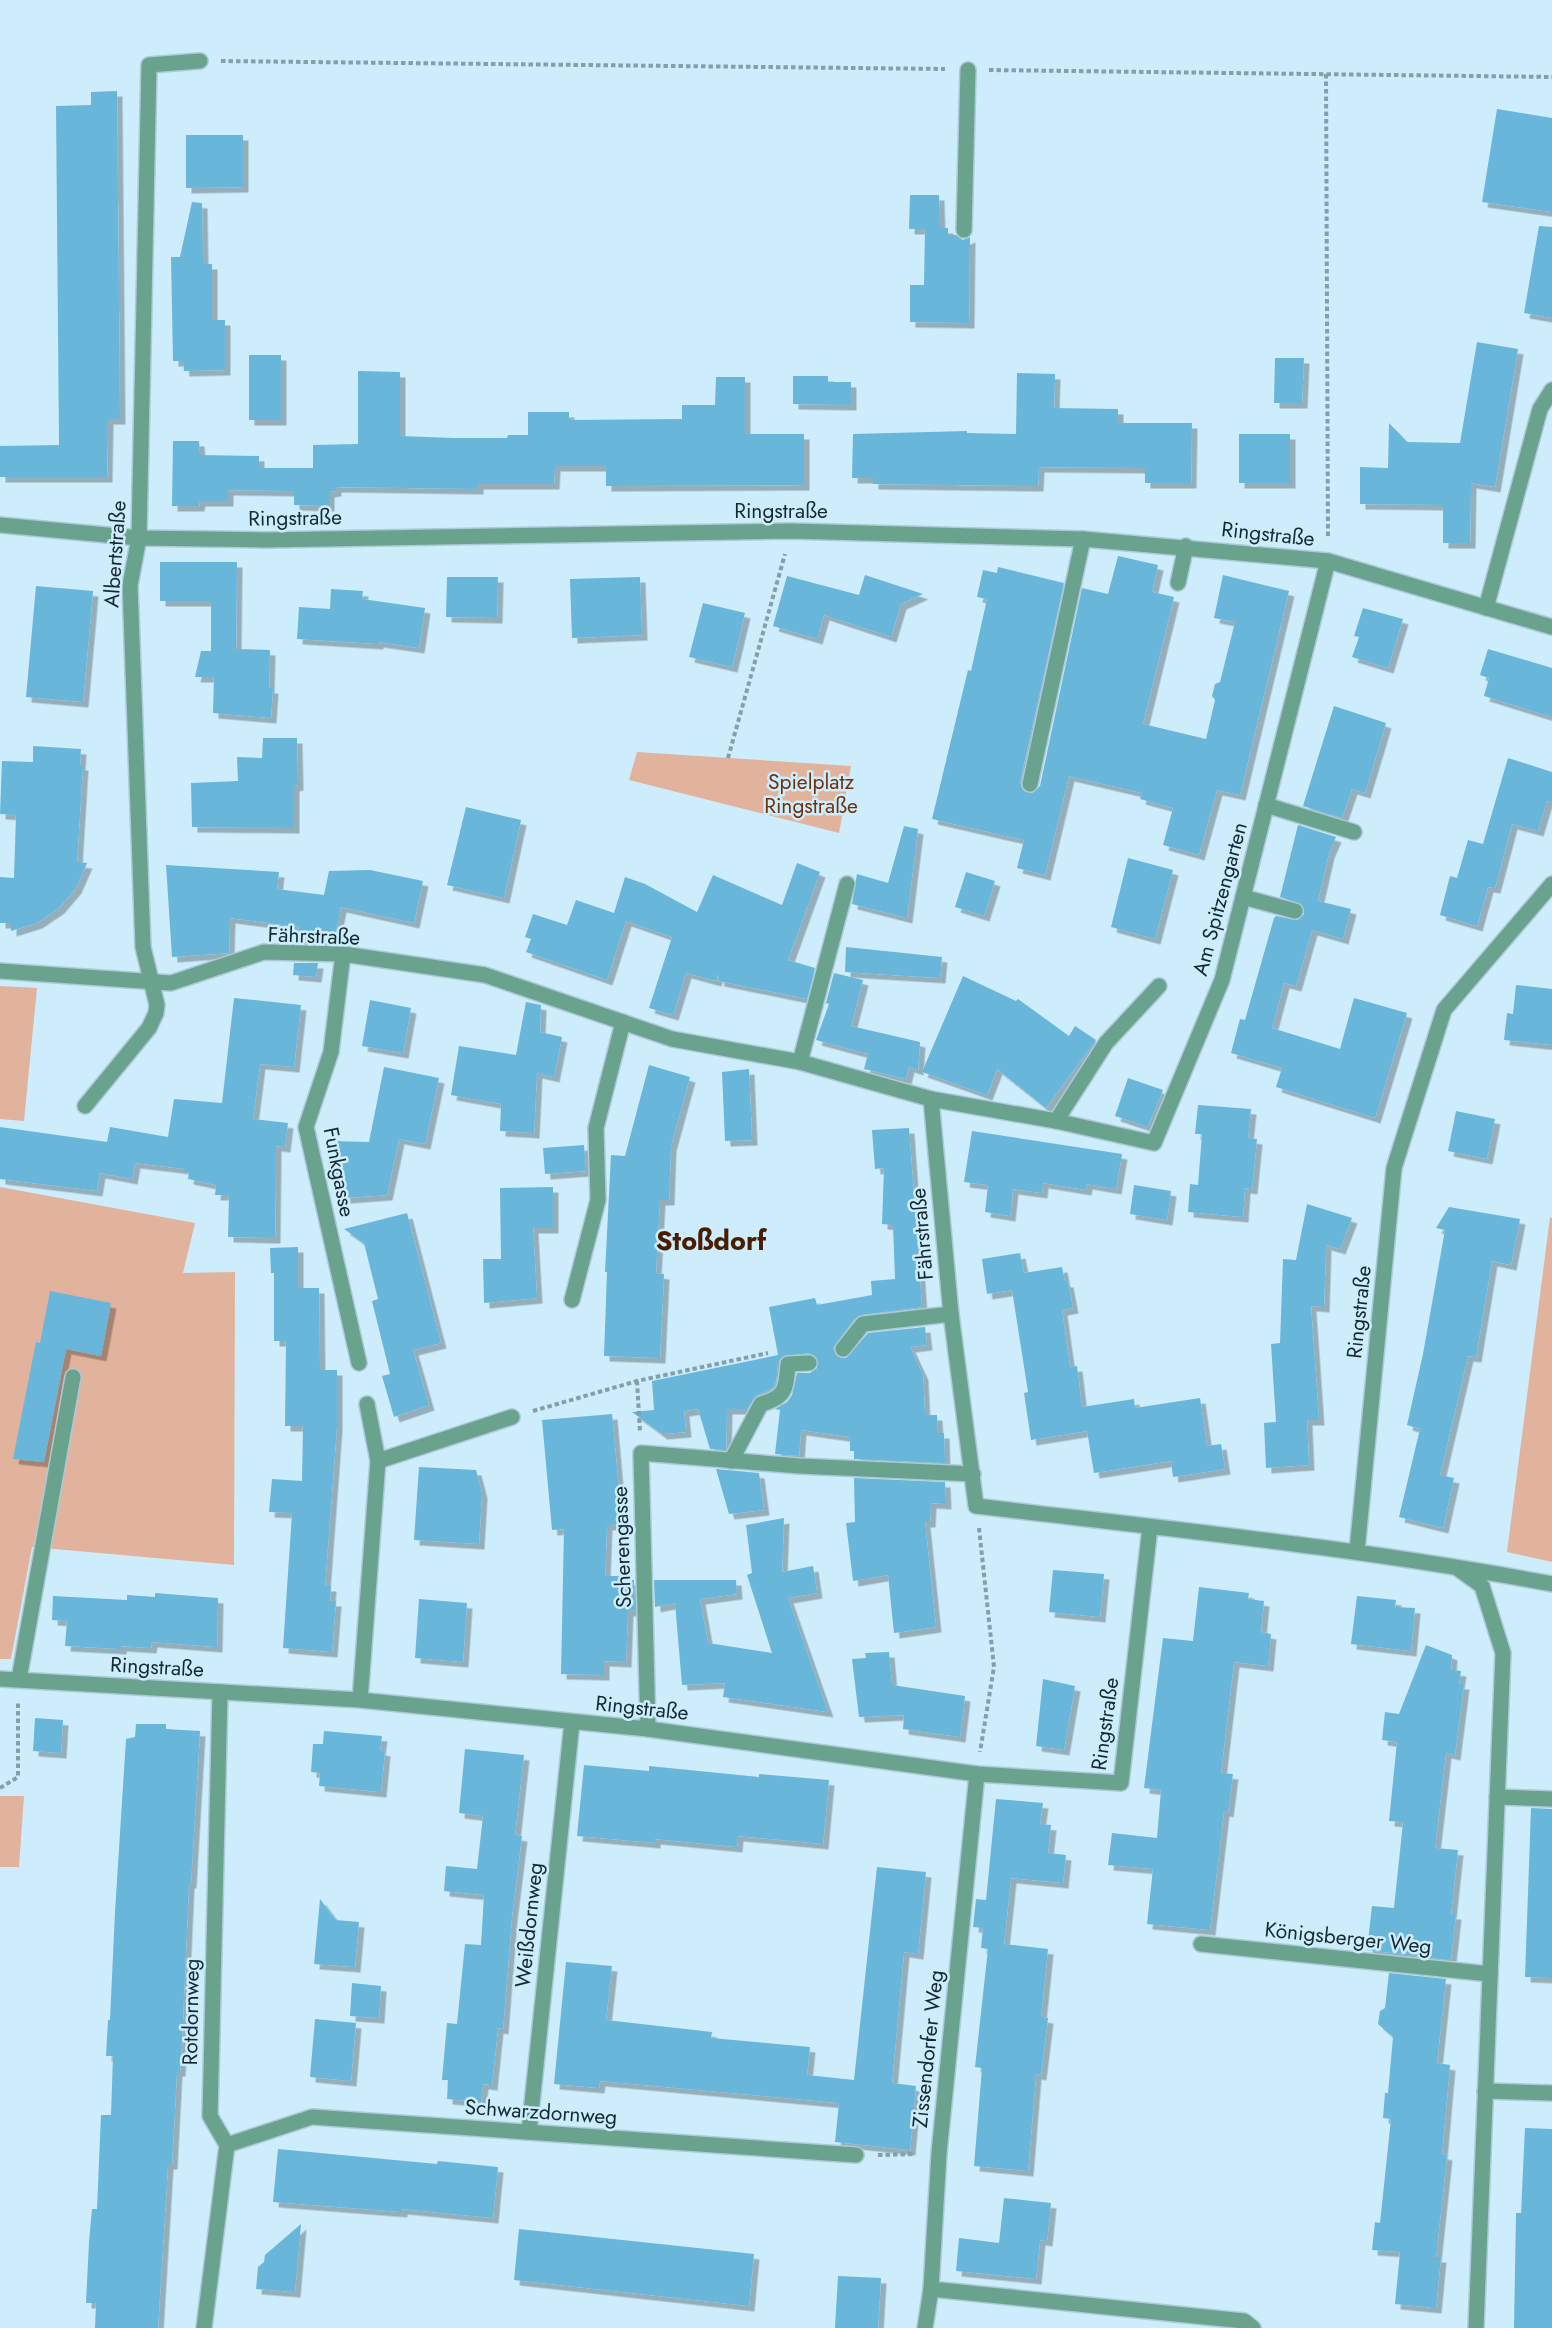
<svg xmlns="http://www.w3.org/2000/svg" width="1552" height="2328" viewBox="0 0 1552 2328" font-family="Jost,sans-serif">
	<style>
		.green { fill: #e1b39c }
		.building { fill: #67b7db; filter: url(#shadow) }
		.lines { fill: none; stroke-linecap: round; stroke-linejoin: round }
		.lane-casing { stroke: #accad8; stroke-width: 18 }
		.street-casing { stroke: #accad8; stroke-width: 18 }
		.path { stroke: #839fac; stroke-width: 4; stroke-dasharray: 4.5 3; stroke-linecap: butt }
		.lane { stroke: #69a38d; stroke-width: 15 }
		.street { stroke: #69a38d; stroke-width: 15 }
		.labels { text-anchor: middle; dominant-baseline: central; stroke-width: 5; stroke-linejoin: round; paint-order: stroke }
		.street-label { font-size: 21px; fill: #142a33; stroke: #cdedfc }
		.park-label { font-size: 21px; fill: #6e3109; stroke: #cdedfc }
		.district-label { font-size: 27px; font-weight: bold; fill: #4a1c00; stroke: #cdedfc }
	</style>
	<defs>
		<filter id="shadow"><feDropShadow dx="5.5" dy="5.5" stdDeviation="0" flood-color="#0004"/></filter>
	</defs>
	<rect width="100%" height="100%" fill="#cdedfc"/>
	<!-- green -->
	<g class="green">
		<path d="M637,752l214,14 -12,67 -210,-53z"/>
		<path d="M0,986l37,2 -13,133 -24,-2z"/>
		<path d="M0,1187l195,36 -12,50 52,-1 -1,293 -202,-18 -21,112h-11z"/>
		<path d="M1550,1217l2,1v344l-45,-10z"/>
		<path d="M0,1796h24l-5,71h-19z"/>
	</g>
	<!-- building -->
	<g class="building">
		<path d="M117,91l3,328h-12l-1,58h-107v-31l59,-1 -3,-339 35,-1v-13z"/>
		<path d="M1497,109l55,9v94l-70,-10z"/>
		<path d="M186,135h57v52l-57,1z"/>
		<path d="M910,195h29l1,33h8v7h8l7,5 7,-3 -1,86 -59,-1v-37h14l1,-56h-16z"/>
		<path d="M192,202l10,1 1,61h9v56h13v50l-41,1 -1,-10h-10l-2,-104h9z"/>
		<path d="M1539,226l13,1v91l-28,-5z"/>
		<path d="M1477,342l41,7 -23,138 -24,-4 -1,60h-27v-38l-83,-1v-37l28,1 1,-45 18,19 53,1z"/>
		<rect x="249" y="355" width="32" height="65"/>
		<path d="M1275,358h29l-2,45h-28z"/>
		<path d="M358,371l42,1v64l54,2h53l1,-3h20v-23h41v8l113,-1v-14h33l1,-28h29v57h59v51l-198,1v-20h-51l-1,18h-76v5l-142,-2v4l-7,1v14l-35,-1v-14l-66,-1v11h-28l-1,5h-27l1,-65h26l1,14 59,1v12h54v-23l45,-1z"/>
		<path d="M1017,373l38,1 -1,34 64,1v14h74l-1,60h-46v-15l-106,-1 -1,19 -165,-2v-6h-21l1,-44 114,-3v2l49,1z"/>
		<path d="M793,376h35v6h23v23l-58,-1z"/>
		<rect x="1239" y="434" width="51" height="49"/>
		<path d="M1118,556l40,9 -6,27 22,5 -31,127 63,15 9,-39 -3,-4 3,-12 5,-2 15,-60 -21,-4 9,-43 66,16 -49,204 -23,-5 -18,65 -36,-10 10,-37 -33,-9 2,-6 -73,-17 -24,99 -28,-7 7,-28 -92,-21 36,-149 3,1 16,-72 -10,-2 6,-27 14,3 1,-6 66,16 -44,199 3,9 9,2 8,-7 42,-198 26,6z"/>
		<path d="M160,562h77l-1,87 34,1 -1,38h4l-2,30 -58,-5 1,-36h-19l6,-26h10v-50h-51z"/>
		<path d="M865,575l58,19 -22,10 -10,33 -67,-22 -7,24 -44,-13 14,-50 72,19z"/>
		<path d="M447,577h51l-1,41 -51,-1z"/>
		<path d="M640,577l2,58 -70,3 -2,-59z"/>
		<path d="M36,586l57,5 -10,111 -57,-5z"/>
		<path d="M331,589l32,2 -1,8 63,9 -6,40 -41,-6v2l-81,-5 2,-32 31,2z"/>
		<path d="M703,603l42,10 -13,54 -43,-10z"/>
		<path d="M1363,608l40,11 -15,49 -36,-11 7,-20 -5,-1z"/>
		<path d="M1488,649l64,19v49l-68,-21 5,-18 -9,-3z"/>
		<path d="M1334,706l52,17 -21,70 -13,-4 -10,29 -39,-12z"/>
		<path d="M263,738h34l1,47 -4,1v42l-102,-1 -1,-44 47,-2 -1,-24 25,1z"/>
		<path d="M33,746l48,3 -1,16h3l-6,97 10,1 -11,25 -17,20 -22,15 -26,8v-8h-11v-46l14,1 2,-63 -16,-1 2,-53 31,1z"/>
		<path d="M1508,758l44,14v30l-5,-1 -9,30 -26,-7 -17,64 -7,-1 -11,39 -37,-11 10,-39 7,2 11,-38 15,4z"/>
		<path d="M466,807l55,13 -17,78 -57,-13z"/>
		<path d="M1298,825l38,12 -7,16 -11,48 33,8 -8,30 -31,-9 -16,56 -12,-3 -12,45 68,21 14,-51 53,15 -32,105 -99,-31 6,-19 -51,-15 9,-34 5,1 29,-102 2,-2 21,4 7,-6 -3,-10 -21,-7z"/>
		<path d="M904,826l14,3 -11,89 -55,-14 5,-30 31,9z"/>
		<path d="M1128,858l45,12 -18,69 -44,-12z"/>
		<path d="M797,863l23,9 -32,88 27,8 -8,31 -88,-18 -1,-7 -2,7 -30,-8 -13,42 -24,-7 23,-71 -46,-16 -19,59 -81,-28 5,-13 -6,-2 8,-23 34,11 9,-25 38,13 11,-36 20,7 52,28 16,-37 69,30z"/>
		<path d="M166,865l113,7 -2,17 47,6 5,-24 41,-1 53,11 -9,42 -73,-16 -7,36 -13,-2 -1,3 -23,-1 2,-16 -69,-9 -1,35 -57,4z"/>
		<path d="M966,872l29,9 -11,35 -29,-9z"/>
		<path d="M846,947l96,10 -2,21 -95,-6z"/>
		<path d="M294,963h24l-2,14 -23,-2z"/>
		<path d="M834,973l29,7 -12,46 69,16 -2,28 -9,-3 -3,12 -42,-10 4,-15 -52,-14 13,-36 -3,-1z"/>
		<path d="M963,976l53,25 2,-2 51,37 6,-10 21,14 -50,68 -49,-39 -10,26 -65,-23z"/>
		<path d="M1516,985l36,4v56l-48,-5 3,-27 6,1z"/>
		<path d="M234,998l67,7 -7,62 -34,-3 -7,55 35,4 -3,24 -9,-1 -1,92 -47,-1 1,-42h-14l1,-10 -28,-6 1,-7h-4v-3l-50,-6 -3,16 -32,-6 -3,18 -97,-12v-52l107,15 3,-15 58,10 6,-38 48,4z"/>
		<path d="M370,1000l41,8 -8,45 -41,-7z"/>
		<path d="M526,1002l15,3 -1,27 22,5 -8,40 -17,-4 -3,60 -34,-2 1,-27 -50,-9 8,-49 57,9z"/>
		<path d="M649,1065l41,12 -19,69 -2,54h-9l-4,73 8,1 -4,84 -56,-2 3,-84h-2l6,-117 14,1z"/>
		<path d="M384,1067l55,11 -14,66 -26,-5 -12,56 -42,3 -2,-19 -11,1v-39l37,1z"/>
		<path d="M749,1069l3,71 -27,1 -3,-69z"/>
		<path d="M1128,1078l35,12 -15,37 -33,-11z"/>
		<path d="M1198,1105l53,4 -3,29 9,1 -5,50 -7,-1 -2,29 -55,-5 2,-28 8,1 4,-51h-7z"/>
		<path d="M1456,1111l39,8 -8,40 -39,-8z"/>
		<path d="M909,1128l13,179 -61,8 -6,3 -22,30 4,9 9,1 22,-25 57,-6 2,18 -17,2 13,28 2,40h12l1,18h6l1,30 -91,-4v-8h-4v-14l-49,-7 -2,26 -24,-2 5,-44 -5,-1 12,-7 5,-7 5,-22h13l7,-5v-10l-8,-5 -26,3 -5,7 -2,19 -3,6 -16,7 -10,14h-20l-1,41 -16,-1 -12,-40 -14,2 2,21 -24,2 -30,-22 22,-2 -2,-29 126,-26 -9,-48 46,-9 2,7 55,-10 -1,-14 24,-2 -2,-54 -11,-1 2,-56 -9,1 -3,-39z"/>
		<path d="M972,1131l150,23 -6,35 -29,-5 -1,6 -43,-7 -1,10 -29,-4 -3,27 -25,-4 3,-27 -24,-3z"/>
		<path d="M584,1145l2,26 -41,3 -2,-26z"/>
		<path d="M1134,1185l37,6 -4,29 -37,-6z"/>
		<path d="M553,1187v41h-20l4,70 -53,5 -1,-44h18l-1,-71z"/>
		<path d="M1307,1204l45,14 -12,31 -14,-4 -2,62 -13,-1 8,114h-12l2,45 -43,3 -2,-45 12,-1 -5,-78 9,-1 3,-84 13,1z"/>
		<path d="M1449,1207l71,12 -9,46 -19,-4 -16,96 -8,-1 -28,119 14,3 -11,50 -44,-11 21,-88 -13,-4 16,-71 22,-124 -9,-2z"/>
		<path d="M407,1213l34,130 -28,7 16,55 -35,12 -12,-41 8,-2 -18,-73 6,-2 -14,-56 -20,-14z"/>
		<path d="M298,1247v41h21l1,82h17v56l-12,160h6l-1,15h6l-4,51 -49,-4 9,-135 -23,-1 3,-33 30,2 1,-55h-18l1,-85h-12v-68h-3l-1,-25z"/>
		<path d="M1020,1253l4,20 38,-6 3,15h3l5,26 -11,2 8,57 7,-1 5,41 52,-8 1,9 65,-10 7,48 14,-2 4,25 -52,8 -2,-16 -77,12 -7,-42 -56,9 -7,-47 4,-1 -16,-102 -25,4 -5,-35z"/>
		<path d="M50,1291l61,12 -10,53 -35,-7 -22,113 -31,-3 23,-117 4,1z"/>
		<path d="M612,1414l10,110 -15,1 -2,51h23v4h6l1,30 -7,1 -2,51 -22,-1v14l-43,-1 3,-145 -12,1 -10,-110z"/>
		<path d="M419,1467l57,3 6,23 -3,51 -65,-4z"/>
		<path d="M716,1469l43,4 5,37 -35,4z"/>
		<path d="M854,1478l91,4 1,22 -15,-1 -1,19h-5l11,105 -42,6 -6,-58 -35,6 -7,-58 9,-1z"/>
		<path d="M784,1518l-2,54 31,-6 4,27 -29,5 40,114 -105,-15 2,-14 -43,2 -7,-82 -20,4 -1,-27h82l1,14 -37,5 8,44 64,10 -25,-78 5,-2 -6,-48z"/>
		<path d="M1053,1570l51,4 -4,43 -51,-5z"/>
		<path d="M1199,1587l50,6 -1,6 16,2 -3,31 10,2 -3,32 -34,-4 -13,111 12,1 -5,38 -4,-1 -14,119 -63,-6 6,-55 -45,-4 4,-32 45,5 4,-48 -17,-2 19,-150 30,3z"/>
		<path d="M155,1593l63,5 -1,49 -65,-5 -1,6 -30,-2v3l-56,-3 2,-25 -15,-1 1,-24 74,4v-5l28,2z"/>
		<path d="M1357,1596l39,4 -1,7 20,1 -4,43 -60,-7z"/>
		<path d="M419,1599l48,4 -4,59 -48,-4z"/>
		<path d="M1426,1645l26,10 -1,15 10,1 -2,13h5l-9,71 -9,-2 -11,95 23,2 -7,64h5l-5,44 -3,2 -81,-10 5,-44 22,2 9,-86 -14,-1 8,-79 -15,-2 3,-28 14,2z"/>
		<path d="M889,1652l3,33 73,11 -5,41 -57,-8 1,-14 -45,2 -7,-58 14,-1 -1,-5z"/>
		<path d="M1043,1679l32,7 -11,64 -28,-4z"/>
		<path d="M35,1718l28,2 -2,33 -28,-2z"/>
		<path d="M136,1724h30v5l34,2 -9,152h-2l-7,159 -2,29h-3l-5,93h-4l-10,164h-63l1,-25h-10l3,-61 3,-33h5l4,-94h10l2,-59h-7l2,-36h2l5,-108 11,-173 9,-2z"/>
		<path d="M324,1731l58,5 -2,14 5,1 -4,41 -62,-6 1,-13 -9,-1 2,-28h10z"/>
		<path d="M465,1749l59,6 -9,80 7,1 -10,80 -9,113 -5,-1 -6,57 -9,-1 -2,18 -34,-3 1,-19h-6l5,-57 10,1 8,-80 16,1 3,-50 -40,-4 2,-25 31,3 6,-53 -24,-3z"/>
		<path d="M584,1765l65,6v-5l110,11v-3l70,6 -6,64 -85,-8 -1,11 -82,-8v4l-78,-7z"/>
		<path d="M996,1799l47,4 -3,21 11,1 -3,28 18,2 -3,28 -52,-5 -7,66 44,5 -7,68 7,1 -7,57 -5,-1 -8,97 -54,-5 8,-98 -7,-1 13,-118 -7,-1 2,-20 -10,-1 3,-28 10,1z"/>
		<path d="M1531,1808l21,1v169l-27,-1z"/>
		<path d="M877,1867l49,5 -8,82 -14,-2 -12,131 24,3 -6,64 -75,-8 4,-39 -239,-22 -1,7 -45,-4 12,-122 46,4 -6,54 106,12 -1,6 99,9 -3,28 47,5z"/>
		<path d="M320,1899l16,21 23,2 -4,45 -41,-3z"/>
		<path d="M1389,1973l57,6 -9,84 13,2 -8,89 5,1 -11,102h5l-5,51 -41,-4 5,-52 -28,-2 3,-28 5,1 11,-104 -8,-1 2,-25h3l5,-56 -15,-13 2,-13 5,-3z"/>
		<path d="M352,1983l29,3 -2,32 -29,-2z"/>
		<path d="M315,2019l41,4 -5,58 -41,-4z"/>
		<path d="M1525,2128l27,1v199h-38l2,-115h5z"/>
		<path d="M278,2149l159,15 1,-3 60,6 -5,51 -91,-9v3l-129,-10z"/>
		<path d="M1004,2198l47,5 -4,38 -7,-1 -4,39 -80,-8 3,-33 40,5z"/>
		<path d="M301,2224l-6,68 -39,-3 2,-22 6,-5 1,-7z"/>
		<path d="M519,2229l235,25 -5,52 -235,-26z"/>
		<path d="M838,2276l43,2 -3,50h-43z"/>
	</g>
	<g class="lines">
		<!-- lane casing -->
		<g class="lane-casing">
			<g id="lane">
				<path d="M964,230l4,-160"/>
				<path d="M1178,583l8,-37"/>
				<path d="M1486,608l54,-199 12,-19"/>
				<path d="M1030,784l53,-245"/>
				<path d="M1266,805l88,27"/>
				<path d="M1243,897l52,14"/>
				<path d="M800,1062l47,-178"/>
				<path d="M1056,1121l50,-78 53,-57"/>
				<path d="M572,1300l26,-100 -2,-72 27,-106"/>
				<path d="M843,1349l20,-25 88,-10"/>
				<path d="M367,1404l11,57 134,-44"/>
				<path d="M731,1461l30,-57c26,-7 25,-17 27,-40l21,-1"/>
				<path d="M19,1679l54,-302"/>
				<path d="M1497,1797l55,2"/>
				<path d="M1201,1944l289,30"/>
				<path d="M1485,2091l67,2"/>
				<path d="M931,2289l313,32 9,7"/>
			</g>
		</g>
		<!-- street casing -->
		<g class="street-casing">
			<g id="street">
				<path d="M0,525l139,13 127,2 524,-9 293,8 245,22 224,66"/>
				<path d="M343,954l-12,98 -25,75 53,236"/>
				<path d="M0,971l171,12 93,-31 79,2 142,21 187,64 128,23 131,37 20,215 25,192c193,23 385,42 576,78"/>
				<path d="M931,1099l125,22 98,22 68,-163 106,-419"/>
				<path d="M85,1106l64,-78 7,-15 1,-8 -14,-58 -13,-362 9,-47 10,-473 51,-4"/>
				<path d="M1357,1551l37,-383 50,-158 108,-126"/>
				<path d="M1457,1568l25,18 21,67 -27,675"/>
				<path d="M0,1679l360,21 288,29 329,45 144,9 29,-256"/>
				<path d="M360,1700l18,-239"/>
				<path d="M648,1729l-7,-276 158,13 174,8"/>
				<path d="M529,2132l43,-410"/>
				<path d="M227,2145l85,-28 544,38"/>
				<path d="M204,2328l23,-183 -17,-29 10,-424"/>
				<path d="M925,2328l6,-39 8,-136 38,-379"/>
			</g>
		</g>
		<!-- path -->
		<g class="path">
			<path d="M221,61l724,8"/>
			<path d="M989,70l563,7"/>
			<path d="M1326,74l2,465"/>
			<path d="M728,758l57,-204"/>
			<path d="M637,1381l3,51"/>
			<path d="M533,1411l104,-30 131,-28"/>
			<path d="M979,1528l15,139 -14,85"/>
			<path d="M0,1788l18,-11v-74"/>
			<path d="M878,2155l37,-1"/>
		</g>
		<!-- lane -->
		<use href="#lane" class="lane"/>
		<!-- street -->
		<use href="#street" class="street"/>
	</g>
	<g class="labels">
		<!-- street labels -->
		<g class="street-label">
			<text x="781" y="511">Ringstraße</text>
			<text transform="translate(295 518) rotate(-1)">Ringstraße</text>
			<text transform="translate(1268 534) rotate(6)">Ringstraße</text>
			<text transform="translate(115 554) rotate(-86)">Albertstraße</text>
			<text transform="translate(1220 899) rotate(-75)">Am Spitzengarten</text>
			<text transform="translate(314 936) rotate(2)">Fährstraße</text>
			<text transform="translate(339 1172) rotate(79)">Funkgasse</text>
			<text transform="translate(922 1234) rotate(-95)">Fährstraße</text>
			<text transform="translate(1359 1312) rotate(-84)">Ringstraße</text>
			<text transform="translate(622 1547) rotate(-92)">Scherengasse</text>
			<text transform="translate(157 1667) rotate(3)">Ringstraße</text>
			<text transform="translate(642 1708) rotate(6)">Ringstraße</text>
			<text transform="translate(1105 1724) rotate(-82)">Ringstraße</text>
			<text transform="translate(529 1925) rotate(-84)">Weißdornweg</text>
			<text transform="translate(1348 1938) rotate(6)">Königsberger Weg</text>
			<text transform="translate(191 2012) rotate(-89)">Rotdornweg</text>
			<text transform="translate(928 2049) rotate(-84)">Zissendorfer Weg</text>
			<text transform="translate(541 2112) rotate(4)">Schwarzdornweg</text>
		</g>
		<!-- park labels -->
		<g class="park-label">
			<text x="811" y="782">Spielplatz<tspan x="811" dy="24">Ringstraße</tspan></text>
		</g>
		<!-- district labels -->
		<g class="district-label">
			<text x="711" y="1240">Stoßdorf</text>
		</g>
	</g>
</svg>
